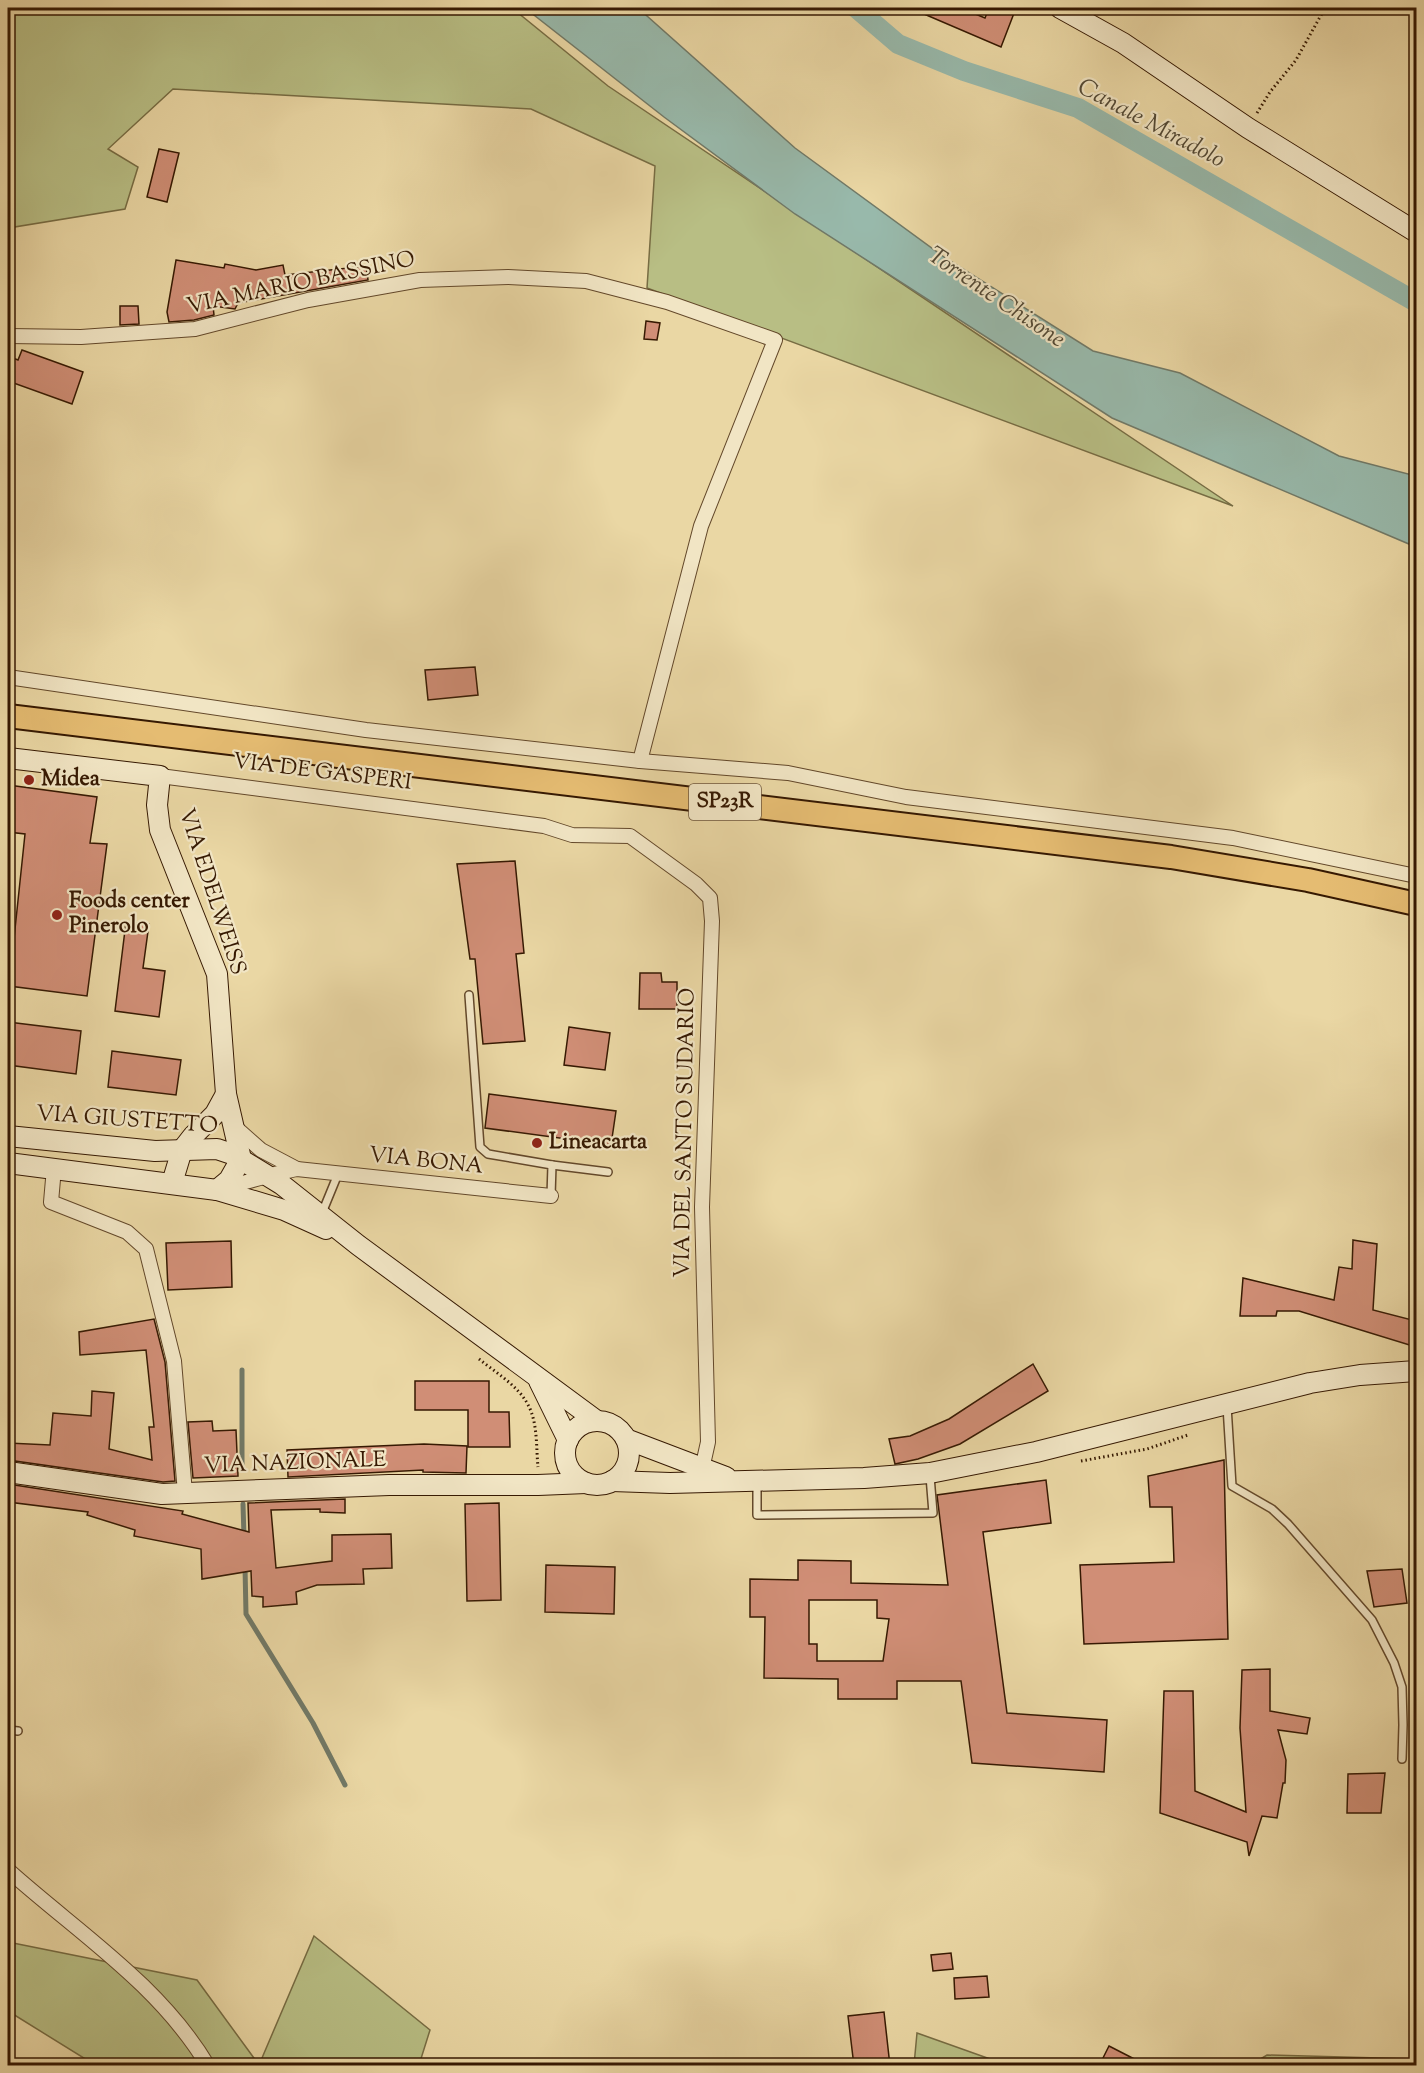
<svg xmlns="http://www.w3.org/2000/svg" width="1424" height="2073" viewBox="0 0 1424 2073" font-family="'Sorts Mill Goudy',serif">
	<style>
		.green { fill: #b8be84; stroke: #776c43; stroke-width: 1.5 }
		.water { fill: #98b9ab; stroke: #717967; stroke-width: 1.5 }
		.lines { fill: none; stroke-linecap: round; stroke-linejoin: round }
		.stream { stroke: #717967; stroke-width: 5 }
		.canal { stroke: #98b9ab; stroke-width: 20 }
		.building { fill: #d08e76; stroke: #361902; stroke-width: 1.5; fill-rule: evenodd }
		.lane-casing { stroke: #63482a; stroke-width: 10 }
		.street-casing { stroke: #63482a; stroke-width: 16 }
		.secondary-casing { stroke: #361902; stroke-width: 22 }
		.primary-casing { stroke: #361902; stroke-width: 26 }
		.path { stroke: #361902; stroke-width: 3; stroke-dasharray: 1.5 3; stroke-linecap: butt }
		.lane { stroke: #f1e5c4; stroke-width: 7 }
		.street { stroke: #f1e5c4; stroke-width: 14 }
		.secondary { stroke: #f1e5c4; stroke-width: 20 }
		.primary { stroke: #e5bc72; stroke-width: 22 }
		.poi-dot { fill: #8f2418; stroke: #f1e5c4; stroke-width: 2 }
		.labels { text-anchor: middle; dominant-baseline: central; stroke-width: 4.5; stroke-linejoin: round; paint-order: stroke }
		.shield { fill: #f1e5c4; stroke: #6e563c; stroke-width: 1.5 }
		.shield-label { font-size: 21px; font-weight: bold; fill: #361902 }
		.street-label { font-size: 22px; fill: #361902; stroke: #f1e5c4 }
		.poi-label { font-size: 22px; font-weight: bold; fill: #361902; stroke: #f1e5c4; text-anchor: start }
		.water-label { font-size: 24px; font-style: italic; fill: #534935; stroke: #f1e5c4 }
	</style>
	<rect width="100%" height="100%" fill="#ead7a4"/>
	<filter id="stains"><feTurbulence type="fractalNoise" baseFrequency=".00333" numOctaves="4"/><feColorMatrix values="0 0 0 0 .2 0 0 0 0 .09 0 0 0 0 .02 0 0 0 .5 -.17"/></filter>
	<radialGradient id="worn" r=".72"><stop offset=".6" stop-color="#630" stop-opacity="0"/><stop offset="1" stop-color="#630" stop-opacity=".3"/></radialGradient>
	<!-- green -->
	<g class="green">
		<path d="M8,8h504l96,78 625,420 -586,-218 8,-122 -124,-57 -358,-20 -65,60 30,18 -13,42 -117,19z"/>
		<path d="M314,1936l116,94 -11,35h-160z"/>
		<path d="M8,1942l189,38 62,85h-164l-87,-54z"/>
		<path d="M917,2033l90,32h-93z"/>
		<path d="M1267,2055l149,4v6h-166z"/>
	</g>
	<!-- water -->
	<path class="water" d="M525,8h113l157,140 149,109 149,94 87,22 159,83 77,20v71l-304,-129 -317,-204 -131,-97z"/>
	<g class="lines">
		<!-- stream -->
		<g class="stream">
			<path d="M242,1465v-95"/>
			<path d="M243,1504l1,33"/>
			<path d="M245,1567l1,47 67,109 32,62"/>
		</g>
		<!-- canal -->
		<path class="canal" d="M856,8l42,36 66,27 114,37 338,194"/>
	</g>
	<!-- building -->
	<g class="building">
		<path d="M910,8h51l24,10 4,-10h27l-15,39z"/>
		<path d="M159,149l20,4 -12,49 -20,-5z"/>
		<path d="M176,260l48,8 1,-4 31,6 27,-5 2,10 81,-9 2,14 -130,23 -3,6 -22,-3 1,9 -20,5 -25,2 -2,-10z"/>
		<path d="M120,306h18l1,18 -19,1z"/>
		<path d="M646,321l14,2 -3,17 -13,-1z"/>
		<path d="M22,350l61,22 -11,32 -64,-23v-25l10,4z"/>
		<path d="M475,667l3,28 -50,5 -3,-30z"/>
		<path d="M8,785l89,12 -7,46 17,1 -20,152 -78,-10 16,-152 -17,-2z"/>
		<path d="M515,861l9,92 -8,1 9,87 -42,3 -8,-85h-5l-13,-95z"/>
		<path d="M126,922l23,2 -6,44 22,3 -6,46 -44,-6z"/>
		<path d="M640,973h21l1,9h15v27h-38z"/>
		<path d="M8,1022l73,9 -5,43 -68,-9z"/>
		<path d="M569,1027l41,6 -5,37 -41,-5z"/>
		<path d="M112,1051l69,9 -5,35 -68,-8z"/>
		<path d="M489,1094l127,17 -5,34 -126,-17z"/>
		<path d="M1353,1240l24,4 -4,66 43,11v26l-117,-36h-22l-1,5h-36l3,-38 91,22 5,-33 13,2z"/>
		<path d="M231,1241l1,46 -64,3 -2,-47z"/>
		<path d="M154,1319l11,43 10,119 -12,1 -155,-22v-17l42,2 3,-32 38,3 1,-25 22,2 -5,56 43,11 -3,-33h5l-8,-77 -66,5 -1,-23z"/>
		<path d="M1033,1364l15,27 -88,53 -42,15 -23,5 -6,-25 21,-3 39,-17z"/>
		<path d="M415,1381h74v31h20l1,35h-42v-37h-53z"/>
		<path d="M212,1421l1,10 23,-1 2,46 -45,2 -5,-56z"/>
		<path d="M424,1444l43,2 -1,27 -43,-1v-2l-135,7 -1,-27z"/>
		<path d="M1224,1460l4,179 -144,5 -4,-79 94,-3 -2,-55h-22l-2,-31z"/>
		<path d="M1046,1480l5,43 -68,9 24,181 100,7 -3,52 -132,-9 -11,-82h-64v18h-59v-20l-74,-1 1,-61h-15v-38l48,1v-20l53,1v22l97,2 -11,-90zM809,1600h68v18l12,1 -6,42h-66v-17h-8z"/>
		<path d="M8,1484l175,27 -1,3 67,18 -1,-29 97,-4v14l-25,-1v-3l-49,1 5,58 56,-7v-26l59,-1 1,34 -29,1 1,15 -47,1 -21,7 1,12 -34,3v-10l-11,-1 -1,-25 -49,8 -1,-30 -67,-13 1,-6 -48,-15 1,-3 -80,-10z"/>
		<path d="M499,1503l2,97 -34,1 -2,-97z"/>
		<path d="M546,1565l69,2 -1,47 -69,-2z"/>
		<path d="M1402,1569l5,34 -33,4 -7,-36z"/>
		<path d="M1270,1669v42l40,7 -3,16 -29,-4 8,30 -1,23h-2l-6,35 -15,-2 -13,40 -2,-14 -87,-29 4,-122h29l2,100 51,21 -6,-84 2,-58z"/>
		<path d="M1385,1773l-4,40h-34l1,-39z"/>
		<path d="M951,1953l2,16 -20,2 -2,-16z"/>
		<path d="M987,1976l2,21 -34,2 -1,-21z"/>
		<path d="M884,2012l6,54h-36l-6,-50z"/>
		<path d="M1109,2046l39,20h-49z"/>
	</g>
	<g class="lines">
		<!-- lane casing -->
		<g class="lane-casing">
			<g id="lane">
				<path d="M469,995l11,152 8,7 64,11 -1,31"/>
				<path d="M552,1165l56,7"/>
				<path d="M322,1213l16,-39"/>
				<path d="M1227,1406l5,80 40,23 16,15 84,96 22,43 8,24 1,38 -1,34"/>
				<path d="M757,1483v32l176,-2 -3,-37"/>
				<path d="M8,1730l10,1"/>
			</g>
		</g>
		<!-- street casing -->
		<g class="street-casing">
			<g id="street">
				<path d="M8,336l73,1 114,-8 113,-29 112,-20 88,-3 78,4 81,21 108,38 -74,186 -61,235"/>
				<path d="M8,677l358,53 274,31 148,12 118,24 327,41 183,38"/>
				<path d="M160,776l384,50 28,9 58,1 66,48 14,14 2,23 -10,286 6,235 -6,27"/>
				<path d="M235,1127l26,23 36,19"/>
				<path d="M54,1168l-3,34 76,30 19,17 28,112 11,132"/>
				<path d="M219,1189c27,-6 51,-15 78,-20l254,27"/>
				<path d="M8,1870c69,62 151,114 200,196"/>
			</g>
		</g>
		<!-- secondary casing -->
		<g class="secondary-casing">
			<g id="secondary">
				<path d="M1060,8l63,35 125,85 168,104"/>
				<path d="M8,758l152,18 -3,29 3,25 57,144 9,120 15,65 -12,21 -12,10"/>
				<path d="M8,1136l147,15 62,-2 15,5 49,30 77,61 239,176"/>
				<path d="M8,1163l209,27 67,20 42,19"/>
				<path d="M172,1183l10,-33 11,-14 22,-22 11,-20"/>
				<path d="M539,1381l29,59"/>
				<circle cx="597" cy="1453" r="32"/>
				<path d="M626,1439l100,38"/>
				<path d="M8,1472l154,22 227,-9h149l48,-2"/>
				<path d="M612,1481l58,2 194,-5 66,-5 106,-21 274,-69 50,-8 56,-4"/>
			</g>
		</g>
		<!-- primary casing -->
		<g class="primary-casing">
			<path id="primary" d="M8,716l1163,141 137,23 108,24"/>
		</g>
		<!-- path -->
		<g class="path">
			<path d="M1257,113l13,-21 26,-32 29,-52"/>
			<path d="M479,1359c16,13 38,26 48,44 11,18 9,44 11,64"/>
			<path d="M1081,1461l66,-12 41,-14"/>
		</g>
		<!-- lane -->
		<use href="#lane" class="lane"/>
		<!-- street -->
		<use href="#street" class="street"/>
		<!-- secondary -->
		<use href="#secondary" class="secondary"/>
		<!-- primary -->
		<use href="#primary" class="primary"/>
	</g>
	<!-- markers -->
	<g class="poi-dot">
		<circle cx="29" cy="780" r="6"/>
		<circle cx="57" cy="915" r="6"/>
		<circle cx="537" cy="1143" r="6"/>
	</g>
	<g class="labels">
		<!-- shield labels -->
		<rect class="shield" x="689" y="784" width="72" height="36" rx="4.5"/>
		<g class="shield-label">
			<text x="725" y="802">SP23R</text>
		</g>
		<!-- street labels -->
		<g class="street-label">
			<text transform="translate(301 284) rotate(-12)">VIA MARIO BASSINO</text>
			<text transform="translate(322 773) rotate(7)">VIA DE GASPERI</text>
			<text transform="translate(211 892) rotate(72)">VIA EDELWEISS</text>
			<text transform="translate(127 1121) rotate(4)">VIA GIUSTETTO</text>
			<text transform="translate(686 1133) rotate(-89)">VIA DEL SANTO SUDARIO</text>
			<text transform="translate(426 1162) rotate(6)">VIA BONA</text>
			<text transform="translate(295 1464) rotate(-2)">VIA NAZIONALE</text>
		</g>
		<!-- poi labels -->
		<g class="poi-label">
			<text x="41" y="780">Midea</text>
			<text x="69" y="902">Foods center<tspan x="69" dy="25">Pinerolo</tspan></text>
			<text x="549" y="1143">Lineacarta</text>
		</g>
		<!-- water labels -->
		<g class="water-label">
			<text transform="translate(1151 124) rotate(28)">Canale Miradolo</text>
			<text transform="translate(996 298) rotate(34)">Torrente Chisone</text>
		</g>
	</g>
	<!-- margin -->
	<rect width="1424" height="2073" fill="none" stroke="#ead7a4" stroke-width="30"/>
	<rect x="9" y="9" width="1406" height="2055" fill="none" stroke="#361902" stroke-width="3"/>
	<rect x="15" y="15" width="1394" height="2043" fill="none" stroke="#361902" stroke-width="1.5"/>
	<rect width="100%" height="100%" filter="url(#stains)"/>
	<rect width="100%" height="100%" fill="url(#worn)"/>
</svg>
